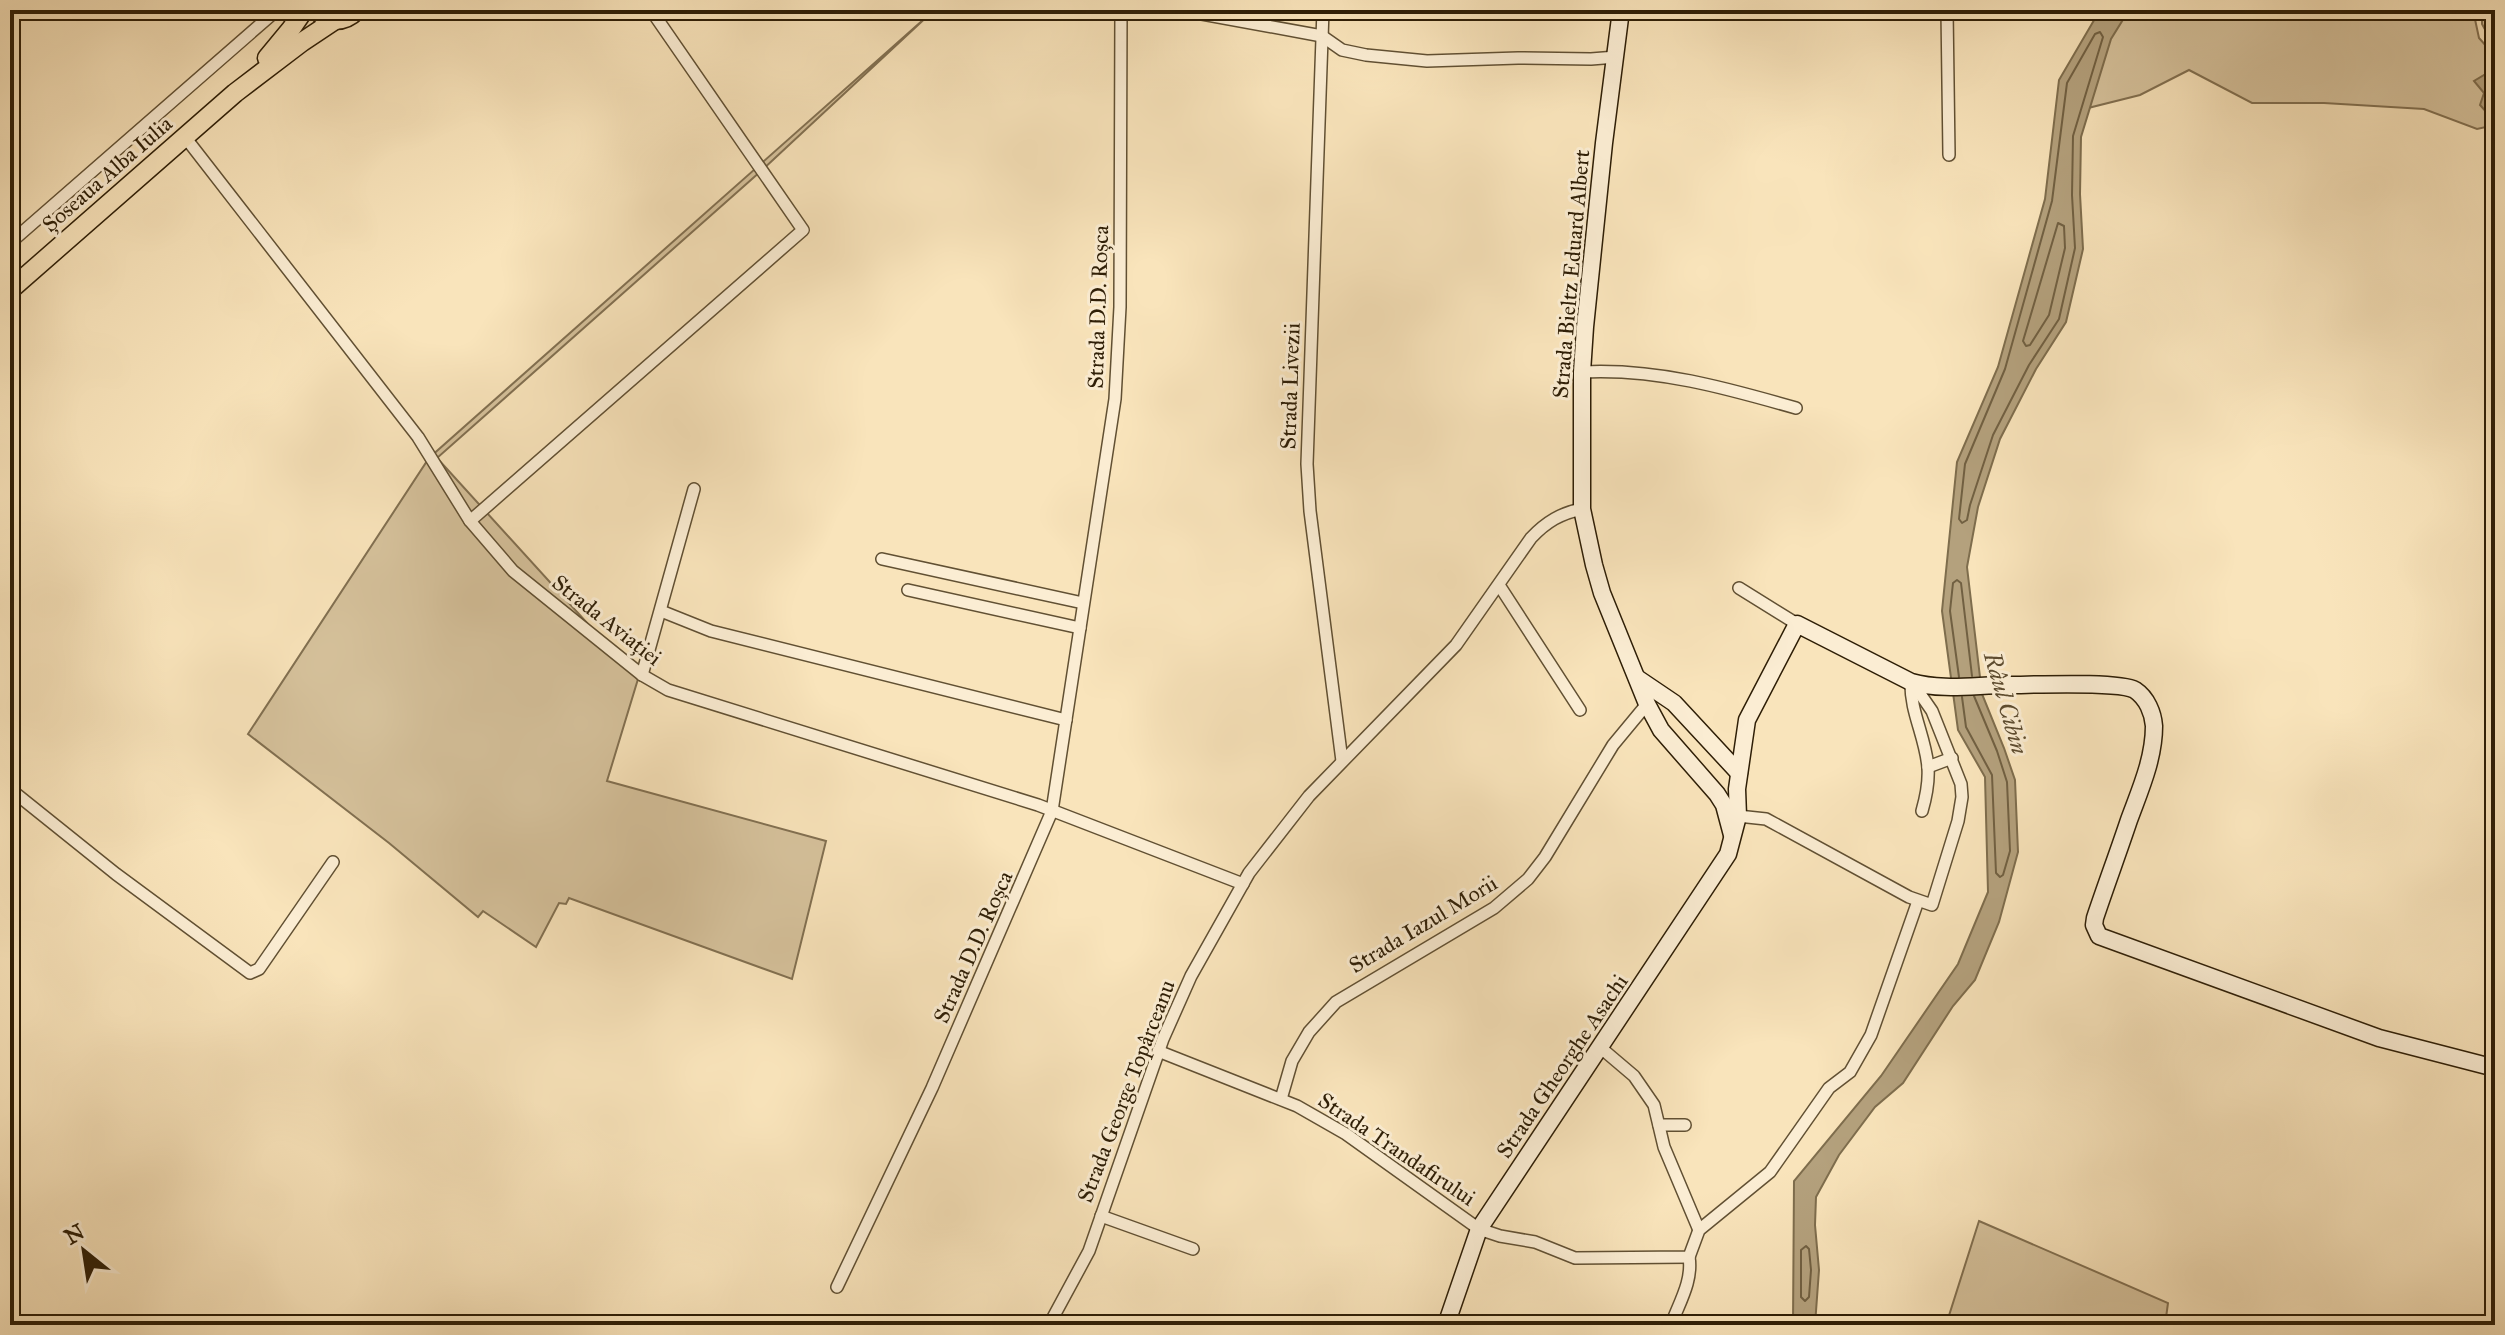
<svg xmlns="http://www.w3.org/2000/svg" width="2505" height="1335" viewBox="0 0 2505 1335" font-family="'IM FELL Great Primer',serif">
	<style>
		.green { fill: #d6c29c; stroke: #827051; stroke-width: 2 }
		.water { fill: #b4a17d; stroke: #7e6d4d; stroke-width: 2 }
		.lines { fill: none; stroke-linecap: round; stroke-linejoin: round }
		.shore { stroke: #716042; stroke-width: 2 }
		.street-casing { stroke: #615033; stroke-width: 14 }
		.secondary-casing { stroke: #2e1e06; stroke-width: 19 }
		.primary-casing { stroke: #2e1e06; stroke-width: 21 }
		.street { stroke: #fbedd3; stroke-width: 11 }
		.secondary { stroke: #fbedd3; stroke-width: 16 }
		.primary { stroke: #f9e4bb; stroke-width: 18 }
		.labels { text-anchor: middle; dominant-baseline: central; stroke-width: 6; stroke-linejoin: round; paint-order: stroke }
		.street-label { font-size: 22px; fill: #2e1e06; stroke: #fbedd3 }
		.water-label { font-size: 24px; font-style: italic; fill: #5d4c30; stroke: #fbedd3 }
	</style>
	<rect width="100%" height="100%" fill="#f9e4bb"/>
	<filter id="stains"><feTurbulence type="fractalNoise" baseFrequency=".0025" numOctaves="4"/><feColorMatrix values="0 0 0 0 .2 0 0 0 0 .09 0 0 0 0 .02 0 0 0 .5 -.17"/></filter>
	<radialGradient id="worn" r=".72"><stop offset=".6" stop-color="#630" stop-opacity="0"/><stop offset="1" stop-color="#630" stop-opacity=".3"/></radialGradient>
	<!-- green -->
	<g class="green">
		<path d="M2116,10h357l6,28 16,18v69l-18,4 -53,-20 -100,-6h-72l-63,-33 -49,25 -56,14z"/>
		<path d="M2482,10h13v38l-13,-24z"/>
		<path d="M932,12l-171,159 -324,287 201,221 -31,102 219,60 -34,138 -223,-81 -3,6 -7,-1 -23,44 -53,-36 -5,6 -89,-74 -141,-109 181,-276z"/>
		<path d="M1979,1221l189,82 -3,22h-219z"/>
	</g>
	<!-- water -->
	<g class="water">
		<path d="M2100,10h29l-18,29 -30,98 -1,57 3,55 -17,73 -30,47 -36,70 -22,68 -11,60 15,127 22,54 11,32 3,72 -19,70 -24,58 -22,26 -50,77 -28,24 -36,48 -23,42 -1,28 4,45 -4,55h-22l1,-144 87,-105 77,-112 30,-72 -3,-115 -27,-47 -16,-119 15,-149 41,-95 47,-168 14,-119z"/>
		<path d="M2484,75l11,1v37l-6,2 -9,-10 4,-12 -10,-12z"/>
	</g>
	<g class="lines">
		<!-- shore -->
		<g class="shore">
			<path d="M2100,32l3,5 -30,99 -1,59 3,53 -16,71 -30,46 -36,70 -23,70 -3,15 -5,3 -3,-4 6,-55 40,-95 47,-168 15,-118 28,-49z"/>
			<path d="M2058,223l6,3 1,22 -16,67 -19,30 -4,1 -3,-5z"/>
			<path d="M1959,677l-9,-66 3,-28 4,-3 4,3 11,93"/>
			<path d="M1962,697l4,30 26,48 4,98 4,4 3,-2 7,-24 -3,-69 -10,-31 -23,-55"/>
			<path d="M1806,1246l3,3 2,21 -2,27 -4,4 -4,-4v-47z"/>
		</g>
		<!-- street casing -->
		<g class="street-casing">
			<g id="street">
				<path d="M1180,10l142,26 20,14 24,5 61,6 91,-3 73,1 25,-2"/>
				<path d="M1323,10l-16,454 3,47 32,250"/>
				<path d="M1947,10l2,145"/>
				<path d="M185,137l233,300 52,84 43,50 129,104 26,15 370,115 205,79"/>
				<path d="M10,243l267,-233"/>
				<path d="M1582,372c74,-4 144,16 214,36"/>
				<path d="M470,521l333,-291 -152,-220"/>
				<path d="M882,559l201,44"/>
				<path d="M1499,585l81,125"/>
				<path d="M1739,588l58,36"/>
				<path d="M908,590l172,38"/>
				<path d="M661,611l50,20 355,89"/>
				<path d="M642,675l52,-186"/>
				<path d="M1911,682c-1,30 15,56 17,86 1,15 -2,29 -6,43"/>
				<path d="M1928,767l24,-9"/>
				<path d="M10,789l106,85 134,99 9,-4 74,-107"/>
				<path d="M1738,816l28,3 143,78 23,8 26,-84 4,-24 -1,-13 -29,-73 -20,-29"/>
				<path d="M1601,1048l33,28 20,29 10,42 35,83"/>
				<path d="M1158,1051l139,55 49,28 133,95 21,7 35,6 40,16 114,-1 10,-27 71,-58 59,-84 21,-16 21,-37 47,-134"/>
				<path d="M1281,1099l11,-38 17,-29 27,-30 158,-94 34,-29 17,-22 68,-112 34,-41"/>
				<path d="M1659,1125h26"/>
				<path d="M1101,1216l92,33"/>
				<path d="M837,1287l95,-199 120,-277 63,-412 5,-92 1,-297"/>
				<path d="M1049,1325l40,-74 74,-212 28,-63 58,-103 60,-77 147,-151 75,-107c15,-16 30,-25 51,-29"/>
				<path d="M1671,1325c8,-22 22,-44 18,-68"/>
			</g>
		</g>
		<!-- secondary casing -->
		<g class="secondary-casing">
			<g id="secondary">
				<path d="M1621,10l-17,133 -19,184 -3,45v137l12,56 8,28 45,111 14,26 56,64 7,11 8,30"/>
				<path d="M1637,678l37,25 65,70"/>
				<path d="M1446,1325l33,-96 249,-375 10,-38 -1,-27 10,-69 50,-96 114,58c32,9 64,3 97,3 24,0 111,-4 127,5 12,8 18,23 19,36 0,33 -14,64 -25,94 -11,33 -23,65 -34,98l-1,7 5,11 280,102 116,30"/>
			</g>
		</g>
		<!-- primary casing -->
		<g class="primary-casing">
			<g id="primary">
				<path d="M316,10c13,13 28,13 41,0"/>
				<path d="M267,58l24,-29 13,-19"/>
				<path d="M10,290l225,-197 67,-51 33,-22"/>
			</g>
		</g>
		<!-- street -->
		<use href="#street" class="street"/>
		<!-- secondary -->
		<use href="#secondary" class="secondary"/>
		<!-- primary -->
		<use href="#primary" class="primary"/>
	</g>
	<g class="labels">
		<!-- street labels -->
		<g class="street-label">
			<text transform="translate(107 174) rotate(-41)">Șoseaua Alba Iulia</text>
			<text transform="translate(1571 274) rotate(-85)">Strada Bieltz Eduard Albert</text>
			<text transform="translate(1098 307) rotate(-88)">Strada D.D. Roșca</text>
			<text transform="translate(1290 386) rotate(-88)">Strada Livezii</text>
			<text transform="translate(607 620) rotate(38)">Strada Aviației</text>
			<text transform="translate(1423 924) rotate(-31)">Strada Iazul Morii</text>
			<text transform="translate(973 947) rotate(-66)">Strada D.D. Roșca</text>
			<text transform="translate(1562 1066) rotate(-56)">Strada Gheorghe Asachi</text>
			<text transform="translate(1126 1091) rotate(-69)">Strada George Topârceanu</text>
			<text transform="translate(1397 1149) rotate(34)">Strada Trandafirului</text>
		</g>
		<!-- water labels -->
		<g class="water-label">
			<text transform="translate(2006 703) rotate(74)">Râul Cibin</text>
		</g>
	</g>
	<!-- margin -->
	<rect width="2505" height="1335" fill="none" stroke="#f9e4bb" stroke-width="40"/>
	<rect x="12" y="12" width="2481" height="1311" fill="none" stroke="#2e1e06" stroke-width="4"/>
	<rect x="20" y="20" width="2465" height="1295" fill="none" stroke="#2e1e06" stroke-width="2"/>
	<!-- north arrow -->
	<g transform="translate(84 1251) rotate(330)" stroke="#fbedd3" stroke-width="6" paint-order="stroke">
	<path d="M0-6L14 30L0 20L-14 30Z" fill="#2e1e06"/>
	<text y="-12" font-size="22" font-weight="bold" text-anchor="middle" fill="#2e1e06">N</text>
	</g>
	<rect width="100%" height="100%" filter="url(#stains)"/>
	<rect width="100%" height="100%" fill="url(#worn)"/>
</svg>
